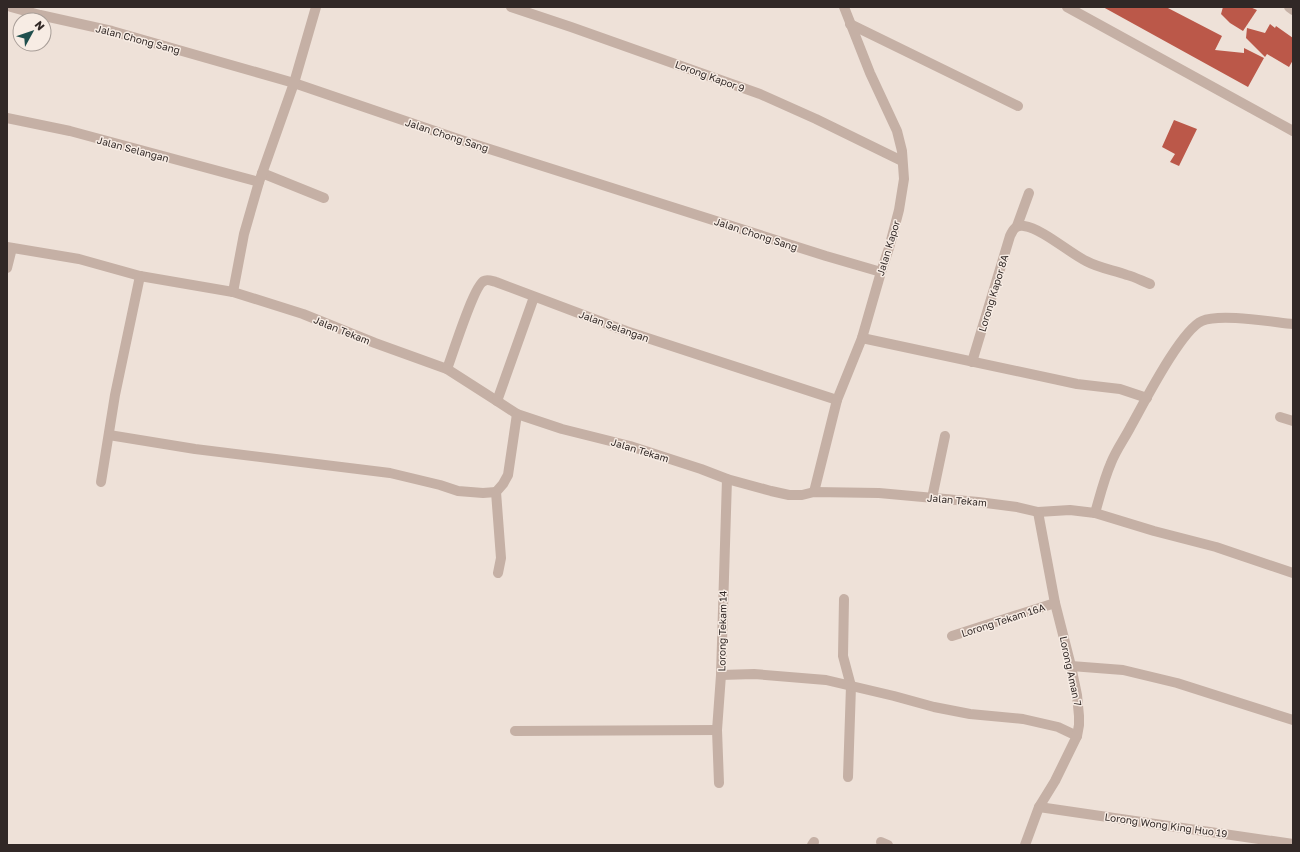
<svg xmlns="http://www.w3.org/2000/svg" width="1300" height="852" viewBox="0 0 1300 852" font-family="'Golos Text',sans-serif">
	<style>
		.building { fill: #bb5849 }
		.lines { fill: none; stroke-linecap: round; stroke-linejoin: round }
		.minor { stroke: #c5b0a5; stroke-width: 10 }
		.labels { text-anchor: middle; dominant-baseline: central; stroke-width: 3; stroke-linejoin: round; paint-order: stroke }
		.street-label { font-size: 10px; fill: #312826; stroke: #f7ece4 }
	</style>
	<rect width="100%" height="100%" fill="#eee1d8"/>
	<!-- building -->
	<g class="building">
		<path d="M1103,7h63l56,29 -7,14 29,3v-5l20,10 -16,29z"/>
		<path d="M1223,7h27l7,3 -14,21 -13,-8 -9,-9z"/>
		<path d="M1270,24l5,4 1,-2 17,12v22l-4,7 -22,-13 -2,3 -19,-19 1,-10 18,5z"/>
		<path d="M1174,120l23,9 -18,37 -9,-4 5,-8 -13,-7z"/>
	</g>
	<g class="lines">
		<!-- minor -->
		<g class="minor">
			<path d="M11,7l29,8 72,16 182,52 167,57 365,116 55,16"/>
			<path d="M511,7l60,20 189,67 56,25 86,42"/>
			<path d="M1067,7l226,124"/>
			<path d="M1289,7l4,3"/>
			<path d="M850,24l168,82"/>
			<path d="M7,118l63,13 189,51"/>
			<path d="M262,173l62,25"/>
			<path d="M1017,226l12,-33"/>
			<path d="M7,247l72,12 61,17 93,16 70,22 72,29 72,26 50,32 20,13 45,15 68,17 71,23 26,10 44,12 18,4h13l12,-3 65,1 99,9 39,5 21,5 32,-2 25,3 59,18 62,16 77,26"/>
			<path d="M7,268l5,-20"/>
			<path d="M233,292l11,-58 15,-52 35,-99 22,-76"/>
			<path d="M862,338l215,46 43,5 27,9"/>
			<path d="M972,362l38,-126c3,-7 6,-11 14,-10 19,3 44,26 62,35 13,7 27,9 41,14 8,2 15,6 23,9"/>
			<path d="M447,369c5,-13 27,-84 37,-88 3,-2 8,0 12,1l130,49 211,69"/>
			<path d="M497,401l37,-104"/>
			<path d="M1280,417l13,4"/>
			<path d="M109,435l86,14 195,24 50,12 18,6 25,2 13,-1"/>
			<path d="M101,482l14,-87 25,-119"/>
			<path d="M814,492l23,-92 25,-62 19,-66 8,-24 10,-38 5,-31 -2,-28 -5,-20 -27,-58 -26,-66"/>
			<path d="M932,498l13,-62"/>
			<path d="M1095,513c5,-17 9,-34 16,-50 5,-13 14,-25 20,-37 13,-23 50,-96 71,-105 18,-8 70,1 91,3"/>
			<path d="M498,573l3,-15 -5,-66 7,-8 5,-9 9,-61"/>
			<path d="M844,599l-1,57 8,30 -3,91"/>
			<path d="M952,636l103,-33"/>
			<path d="M1071,666l52,4 54,13 116,37"/>
			<path d="M721,675l33,-1 72,6 68,16 40,11 36,7 53,5 35,8 19,9"/>
			<path d="M515,731l202,-1"/>
			<path d="M719,783l-2,-53 4,-55 6,-196"/>
			<path d="M1039,807l254,37"/>
			<path d="M881,842l7,3"/>
			<path d="M812,845l2,-3"/>
			<path d="M1025,845l14,-38 16,-26 22,-45 2,-11v-9l-2,-21 -6,-29 -16,-63 -17,-91"/>
		</g>
	</g>
	<g class="labels">
		<!-- street labels -->
		<g class="street-label">
			<text transform="translate(138 39) rotate(15)">Jalan Chong Sang</text>
			<text transform="translate(710 76) rotate(20)">Lorong Kapor 9</text>
			<text transform="translate(447 135) rotate(18)">Jalan Chong Sang</text>
			<text transform="translate(133 149) rotate(15)">Jalan Selangan</text>
			<text transform="translate(756 234) rotate(18)">Jalan Chong Sang</text>
			<text transform="translate(888 248) rotate(-73)">Jalan Kapor</text>
			<text transform="translate(993 293) rotate(-73)">Lorong Kapor 8A</text>
			<text transform="translate(614 326) rotate(20)">Jalan Selangan</text>
			<text transform="translate(342 330) rotate(22)">Jalan Tekam</text>
			<text transform="translate(640 450) rotate(17)">Jalan Tekam</text>
			<text transform="translate(957 500) rotate(5)">Jalan Tekam</text>
			<text transform="translate(1003 620) rotate(-18)">Lorong Tekam 16A</text>
			<text transform="translate(722 631) rotate(-89)">Lorong Tekam 14</text>
			<text transform="translate(1071 671) rotate(78)">Lorong Aman 7</text>
			<text transform="translate(1166 825) rotate(8)">Lorong Wong King Huo 19</text>
		</g>
	</g>
	<!-- border -->
	<rect width="1300" height="852" fill="none" stroke="#312826" stroke-width="16"/>
	<!-- north arrow -->
	<g transform="translate(32 32) rotate(50)"><circle r="19" fill="#f7ece4" stroke="#a89e98"/>
	<path d="M0-3L7 15L0 10L-7 15Z" fill="#1f4f4d"/>
	<text y="-6" font-size="11" font-weight="bold" text-anchor="middle" fill="#312826">N</text>
	</g>
</svg>
